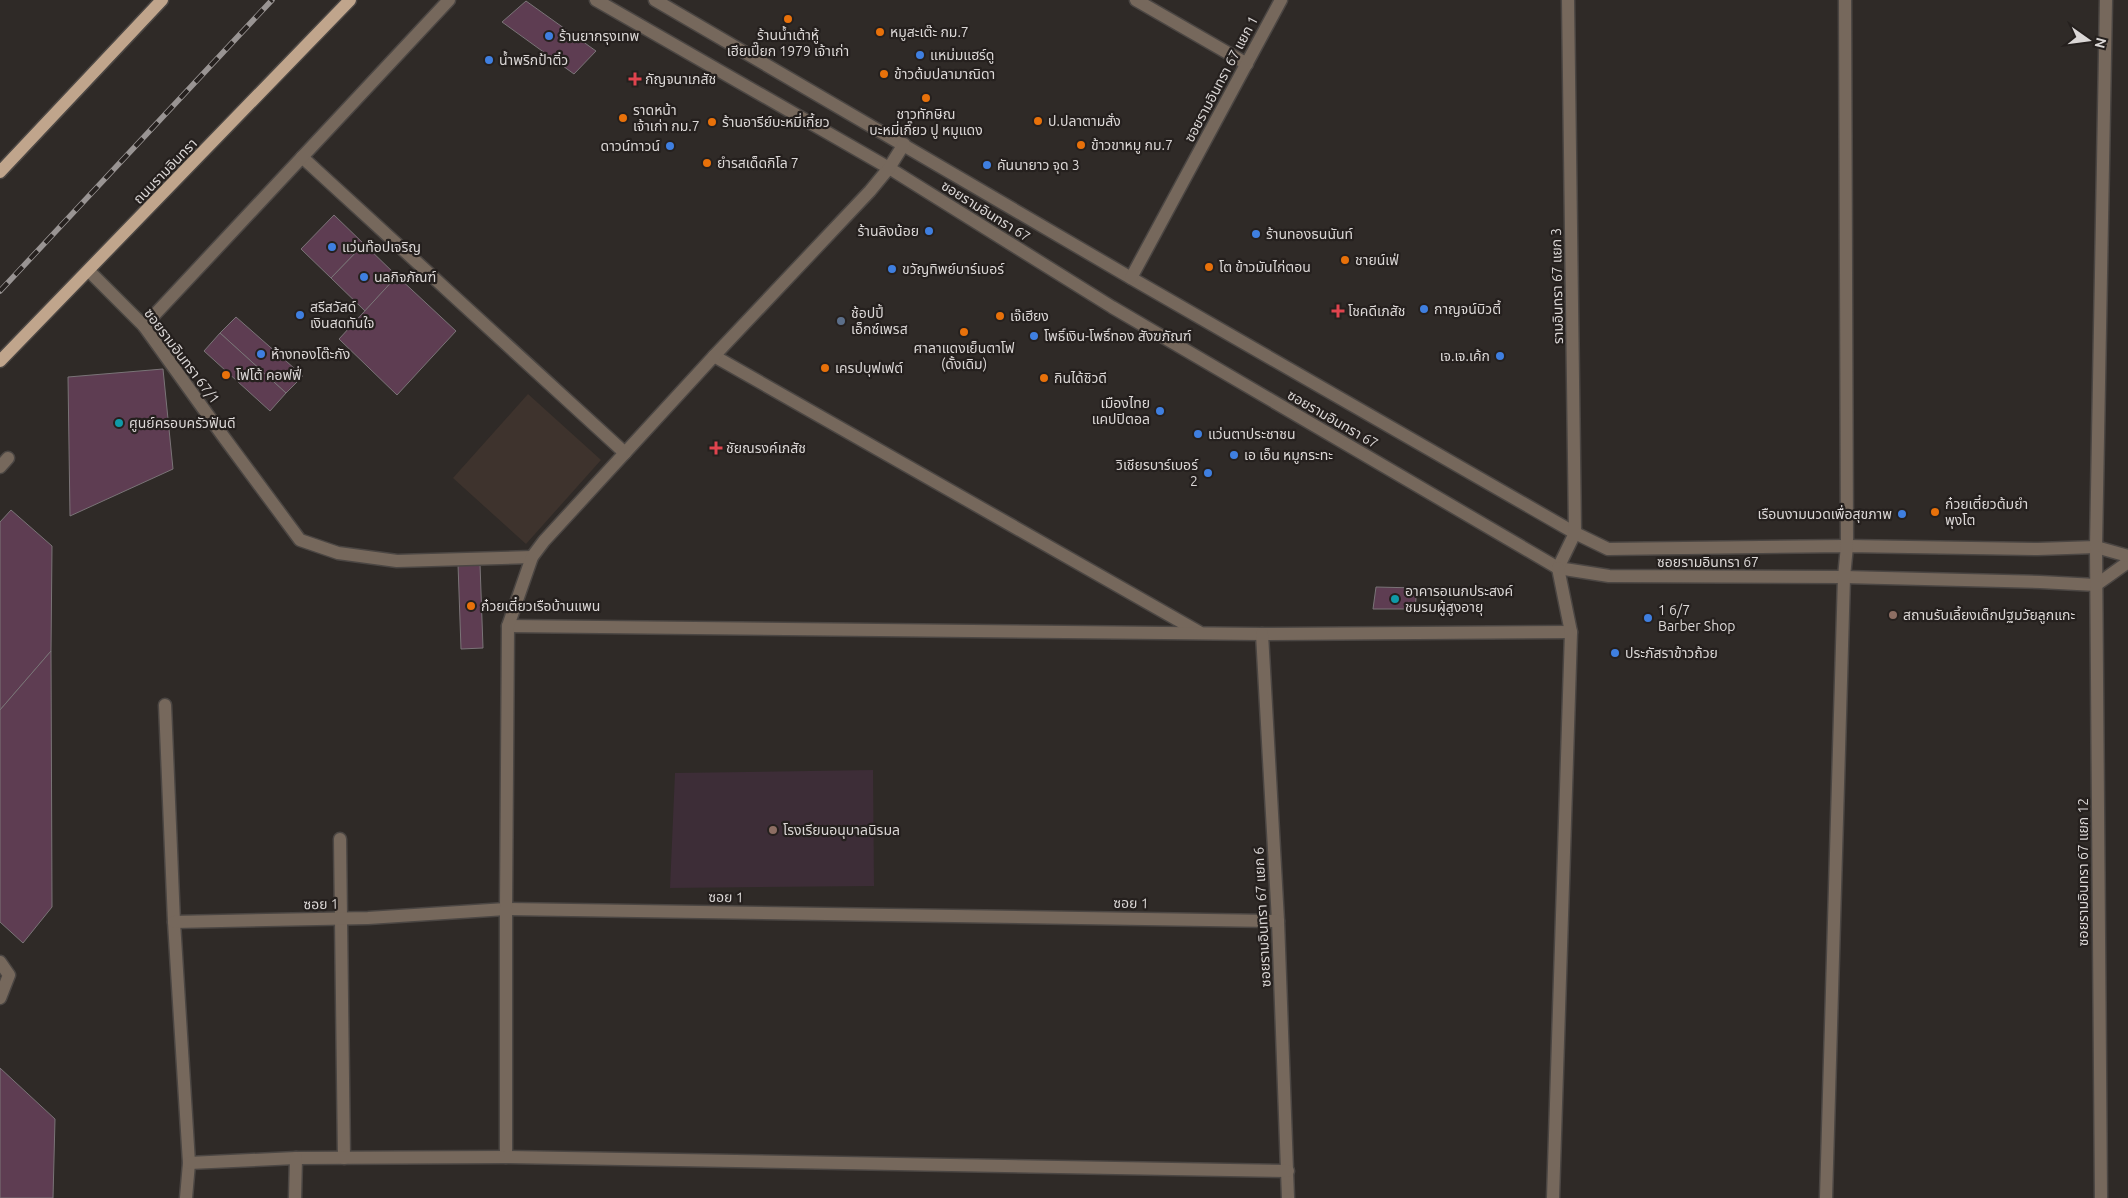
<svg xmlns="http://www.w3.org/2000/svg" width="2128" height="1198" viewBox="0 0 2128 1198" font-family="Ubuntu,'Noto Sans Thai',sans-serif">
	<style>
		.built { fill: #3e332d }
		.education { fill: #3d2d37 }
		.building { fill: #5e3d52; stroke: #7a7477 }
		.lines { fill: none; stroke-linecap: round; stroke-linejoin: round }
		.minor-casing { stroke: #4b4643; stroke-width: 15 }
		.major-casing { stroke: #4b4643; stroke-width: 15 }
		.minor { stroke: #76685c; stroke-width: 12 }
		.major { stroke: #c0a58c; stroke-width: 12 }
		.rail-casing { stroke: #999493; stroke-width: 5.5 }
		.rail { stroke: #25201e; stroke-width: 4; stroke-dasharray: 11; stroke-linecap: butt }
		.food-dot { fill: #e8710a; stroke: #25201e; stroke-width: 2 }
		.shop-dot { fill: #3f7fe0; stroke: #25201e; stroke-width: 2 }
		.health-dot { fill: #e0444e; stroke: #25201e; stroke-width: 2 }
		.service-dot { fill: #5c6f8a; stroke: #25201e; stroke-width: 2 }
		.culture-dot { fill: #0f9aa8; stroke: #25201e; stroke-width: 2 }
		.education-dot { fill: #8d6e63; stroke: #25201e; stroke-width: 2 }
		.labels { text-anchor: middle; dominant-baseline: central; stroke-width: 4.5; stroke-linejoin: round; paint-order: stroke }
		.poi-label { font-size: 14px; fill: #dbd7d6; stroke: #25201e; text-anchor: start }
		.street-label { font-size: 14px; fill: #dbd7d6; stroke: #25201e }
	</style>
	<rect width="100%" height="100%" fill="#2f2a27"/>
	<!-- built -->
	<path class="built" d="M528,394l73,66 -75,84 -73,-66z"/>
	<!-- education -->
	<path class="education" d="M873,770l1,116 -204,2 5,-115z"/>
	<!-- building -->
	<g class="building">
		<path d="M526,1l70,50 -22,23 -72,-52z"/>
		<path d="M334,215l30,29 -33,34 -30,-29z"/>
		<path d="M364,244l33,32 -32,35 -34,-33z"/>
		<path d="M397,276l59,55 -59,64 -58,-56z"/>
		<path d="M236,317l67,59 -17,17 -66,-60z"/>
		<path d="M220,333l66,60 -16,18 -66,-60z"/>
		<path d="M163,369l10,100 -103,47 -2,-139z"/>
		<path d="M11,510l41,36 -1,105 -51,59v-188z"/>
		<path d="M458,564h22l3,84 -22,1z"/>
		<path d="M1376,587l41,1 -2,21h-42z"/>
		<path d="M51,651l1,256 -29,36 -23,-21v-212z"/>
		<path d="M0,1068l55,51 -2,79h-53z"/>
	</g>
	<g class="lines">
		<!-- minor casing -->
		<g class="minor-casing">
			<g id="minor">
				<path d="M596,0l293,168 223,139 446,261 51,8 235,1 196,5 56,3 32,-23"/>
				<path d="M655,0l476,278 444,255 33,16 239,-3 191,3 58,-2 32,9"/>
				<path d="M1136,0l111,64"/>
				<path d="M302,157l323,296"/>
				<path d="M89,271l55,55 79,110 77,104 38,13 59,8 135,-4"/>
				<path d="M1131,278l150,-278"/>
				<path d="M144,326l305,-326"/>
				<path d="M714,356l485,276"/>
				<path d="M0,467l8,-9"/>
				<path d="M1558,568l17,-35 -7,-533"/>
				<path d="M508,626l754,8 309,-2"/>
				<path d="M1262,634l16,287 10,277"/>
				<path d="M165,705l9,217 15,241 -3,35"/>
				<path d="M340,839l4,319"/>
				<path d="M174,922l194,-4 138,-9 772,12"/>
				<path d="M0,962l9,13 -9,23"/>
				<path d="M506,1157v-248l2,-283 24,-69 12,-16 170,-185 156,-165 19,-23 15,-24"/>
				<path d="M189,1163l107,-5 210,-1 782,14"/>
				<path d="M295,1198l1,-40"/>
				<path d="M1553,1198l18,-566 -13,-64"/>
				<path d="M1826,1198l18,-621 3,-31 -2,-546"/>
				<path d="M2101,1198l-5,-651 10,-547"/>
			</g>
		</g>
		<!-- major casing -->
		<g class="major-casing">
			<g id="major">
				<path d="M0,172l162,-172"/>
				<path d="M0,361l350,-361"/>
			</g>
		</g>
		<!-- minor -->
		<use href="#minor" class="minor"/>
		<!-- major -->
		<use href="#major" class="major"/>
		<!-- rail casing -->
		<g class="rail-casing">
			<path id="rail" d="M0,291l272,-291"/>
		</g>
		<!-- rail -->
		<use href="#rail" class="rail"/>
	</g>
	<!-- markers -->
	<g class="food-dot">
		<circle cx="788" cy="19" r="5"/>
		<circle cx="880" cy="32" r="5"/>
		<circle cx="884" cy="74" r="5"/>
		<circle cx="926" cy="98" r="5"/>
		<circle cx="623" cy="118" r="5"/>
		<circle cx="1038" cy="121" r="5"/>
		<circle cx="712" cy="122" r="5"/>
		<circle cx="1081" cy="145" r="5"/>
		<circle cx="707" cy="163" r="5"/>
		<circle cx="1345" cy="260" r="5"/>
		<circle cx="1209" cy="267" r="5"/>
		<circle cx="1000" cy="316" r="5"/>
		<circle cx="964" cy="332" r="5"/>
		<circle cx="825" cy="368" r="5"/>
		<circle cx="226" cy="375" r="5"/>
		<circle cx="1044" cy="378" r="5"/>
		<circle cx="1935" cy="512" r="5"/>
		<circle cx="471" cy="606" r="5"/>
	</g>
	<g class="shop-dot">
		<circle cx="549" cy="36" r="5"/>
		<circle cx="920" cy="55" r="5"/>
		<circle cx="489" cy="60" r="5"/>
		<circle cx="670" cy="146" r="5"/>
		<circle cx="987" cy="165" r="5"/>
		<circle cx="929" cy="231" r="5"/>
		<circle cx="1256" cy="234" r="5"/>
		<circle cx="332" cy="247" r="5"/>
		<circle cx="892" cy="269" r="5"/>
		<circle cx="364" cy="277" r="5"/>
		<circle cx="1424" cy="309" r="5"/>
		<circle cx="300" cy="315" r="5"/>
		<circle cx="1034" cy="336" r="5"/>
		<circle cx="261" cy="354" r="5"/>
		<circle cx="1500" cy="356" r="5"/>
		<circle cx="1160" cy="411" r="5"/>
		<circle cx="1198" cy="434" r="5"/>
		<circle cx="1234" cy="455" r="5"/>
		<circle cx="1208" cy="473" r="5"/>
		<circle cx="1902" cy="514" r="5"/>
		<circle cx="1648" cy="618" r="5"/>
		<circle cx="1615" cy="653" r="5"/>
	</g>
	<g class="health-dot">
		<path d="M632.5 71.5h5v5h5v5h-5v5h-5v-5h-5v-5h5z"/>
		<path d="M1335.5 303.5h5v5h5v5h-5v5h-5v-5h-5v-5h5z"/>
		<path d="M713.5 440.5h5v5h5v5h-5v5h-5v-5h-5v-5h5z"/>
	</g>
	<circle class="service-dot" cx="841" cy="321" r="5"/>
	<g class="culture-dot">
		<circle cx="119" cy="423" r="5"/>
		<circle cx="1395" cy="599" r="5"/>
	</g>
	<g class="education-dot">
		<circle cx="1893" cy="615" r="5"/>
		<circle cx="773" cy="830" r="5"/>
	</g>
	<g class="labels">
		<!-- poi labels -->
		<g class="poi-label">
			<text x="890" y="32">หมูสะเต๊ะ กม.7</text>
			<text x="788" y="35" text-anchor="middle">ร้านน้ำเต้าหู้<tspan x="788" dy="16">เฮียเปี๊ยก 1979 เจ้าเก่า</tspan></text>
			<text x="559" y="36">ร้านยากรุงเทพ</text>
			<text x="930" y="55">แหม่มแฮร์ดู</text>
			<text x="499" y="60">น้ำพริกป้าติ๋ว</text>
			<text x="894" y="74">ข้าวต้มปลามาณิดา</text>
			<text x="645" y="79">กัญจนาเภสัช</text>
			<text x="633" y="110">ราดหน้า<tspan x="633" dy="16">เจ้าเก่า กม.7</tspan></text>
			<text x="926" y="114" text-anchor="middle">ชาวทักษิณ<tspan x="926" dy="16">บะหมี่เกี๊ยว ปู หมูแดง</tspan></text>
			<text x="1048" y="121">ป.ปลาตามสั่ง</text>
			<text x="722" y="122">ร้านอารีย์บะหมี่เกี้ยว</text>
			<text x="1091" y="145">ข้าวขาหมู กม.7</text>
			<text x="660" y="146" text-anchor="end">ดาวน์ทาวน์</text>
			<text x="717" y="163">ยำรสเด็ดกิโล 7</text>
			<text x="997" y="165">คันนายาว จุด 3</text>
			<text x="919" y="231" text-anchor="end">ร้านลิงน้อย</text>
			<text x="1266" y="234">ร้านทองธนนันท์</text>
			<text x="342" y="247">แว่นท๊อปเจริญ</text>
			<text x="1355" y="260">ชายน์เฟ่</text>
			<text x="1219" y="267">โต ข้าวมันไก่ตอน</text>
			<text x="902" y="269">ขวัญทิพย์บาร์เบอร์</text>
			<text x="374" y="277">นลกิจภัณฑ์</text>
			<text x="310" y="307">สรีสวัสด์<tspan x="310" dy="16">เงินสดทันใจ</tspan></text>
			<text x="1434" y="309">กาญจน์บิวตี้</text>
			<text x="1348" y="311">โชคดีเภสัช</text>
			<text x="851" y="313">ช้อปปี้<tspan x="851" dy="16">เอ็กซ์เพรส</tspan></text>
			<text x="1010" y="316">เจ๊เฮียง</text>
			<text x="1044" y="336">โพธิ์เงิน-โพธิ์ทอง สังฆภัณฑ์</text>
			<text x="964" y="348" text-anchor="middle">ศาลาแดงเย็นตาโฟ<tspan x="964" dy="16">(ดั้งเดิม)</tspan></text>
			<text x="271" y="354">ห้างทองโต๊ะกัง</text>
			<text x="1490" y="356" text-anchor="end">เจ.เจ.เค้ก</text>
			<text x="835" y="368">เครปบุฟเฟต์</text>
			<text x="236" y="375">โฟโต้ คอฟฟี่</text>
			<text x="1054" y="378">กินได้ชิวดี</text>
			<text x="1150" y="403" text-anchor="end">เมืองไทย<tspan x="1150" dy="16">แคปปิตอล</tspan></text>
			<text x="129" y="423">ศูนย์ครอบครัวฟันดี</text>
			<text x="1208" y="434">แว่นตาประชาชน</text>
			<text x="726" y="448">ชัยณรงค์เภสัช</text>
			<text x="1244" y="455">เอ เอ็น หมูกระทะ</text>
			<text x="1198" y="465" text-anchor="end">วิเชียรบาร์เบอร์<tspan x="1198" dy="16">2</tspan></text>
			<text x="1945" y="504">ก๋วยเตี๋ยวต้มยำ<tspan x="1945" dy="16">พุงโต</tspan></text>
			<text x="1892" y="514" text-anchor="end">เรือนงามนวดเพื่อสุขภาพ</text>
			<text x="1405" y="591">อาคารอเนกประสงค์<tspan x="1405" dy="16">ชมรมผู้สูงอายุ</tspan></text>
			<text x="481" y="606">ก๋วยเตี๋ยวเรือบ้านแพน</text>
			<text x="1658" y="610">1 6/7<tspan x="1658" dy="16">Barber Shop</tspan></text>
			<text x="1903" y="615">สถานรับเลี้ยงเด็กปฐมวัยลูกแกะ</text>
			<text x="1625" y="653">ประภัสราข้าวถ้วย</text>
			<text x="783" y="830">โรงเรียนอนุบาลนิรมล</text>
		</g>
		<!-- street labels -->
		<g class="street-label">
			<text transform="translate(1221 79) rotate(-62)">ซอยรามอินทรา 67 แยก 1</text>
			<text transform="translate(165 171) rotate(-46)">ถนนรามอินทรา</text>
			<text transform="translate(986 211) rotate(32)">ซอยรามอินทรา 67</text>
			<text transform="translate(1557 286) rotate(-91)">รามอินทรา 67 แยก 3</text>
			<text transform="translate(182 356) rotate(53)">ซอยรามอินทรา 67/1</text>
			<text transform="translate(1333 419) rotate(30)">ซอยรามอินทรา 67</text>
			<text x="1708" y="562">ซอยรามอินทรา 67</text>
			<text transform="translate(2083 872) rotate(-90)">ซอยรามอินทรา 67 แยก 12</text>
			<text transform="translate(726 897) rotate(1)">ซอย 1</text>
			<text transform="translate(1131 903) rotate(1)">ซอย 1</text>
			<text transform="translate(321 904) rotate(-1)">ซอย 1</text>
			<text transform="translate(1262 917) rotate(-93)">ซอยรามอินทรา 67 แยก 6</text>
		</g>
	</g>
	<!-- north arrow -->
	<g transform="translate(2088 40) rotate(104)" stroke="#25201e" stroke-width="4" paint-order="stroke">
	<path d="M0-4L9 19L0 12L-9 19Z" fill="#dbd7d6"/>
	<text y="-8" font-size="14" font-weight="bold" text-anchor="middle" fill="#dbd7d6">N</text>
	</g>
</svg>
